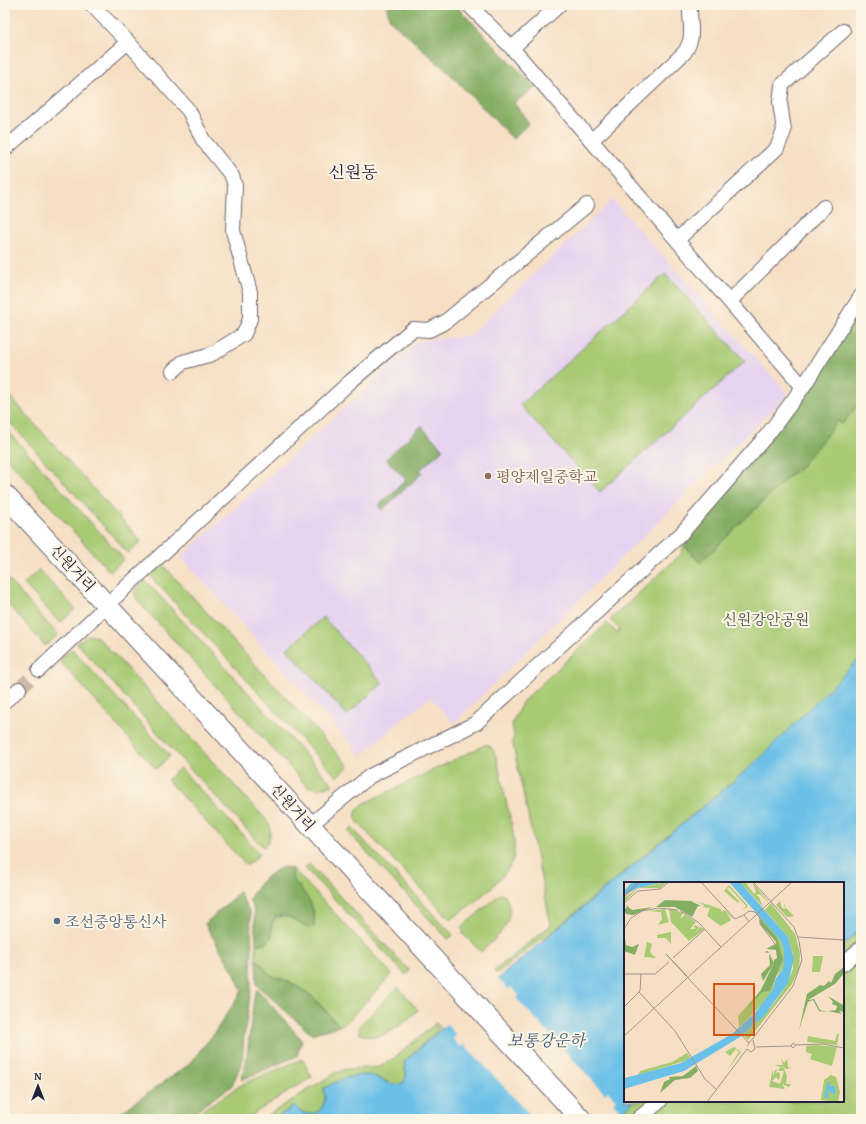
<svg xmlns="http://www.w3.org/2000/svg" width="866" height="1124" viewBox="0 0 866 1124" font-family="'Gentium Book Plus','Noto Serif KR',serif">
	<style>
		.built { fill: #e6d3f0 }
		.green { fill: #a7ca73; stroke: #647657 }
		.forest { fill: #85ae65; stroke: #546850 }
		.water { fill: #6bc0e7; stroke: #467191 }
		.pier { fill: #f6dfc4 }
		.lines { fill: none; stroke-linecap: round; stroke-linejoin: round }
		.street-tunnel { stroke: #ccb9a9; stroke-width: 14; stroke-dasharray: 14 7; stroke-linecap: butt }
		.street-casing { stroke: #6c646b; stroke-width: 16 }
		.secondary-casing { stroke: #6c646b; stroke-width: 22 }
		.street { stroke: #fff; stroke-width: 14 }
		.secondary { stroke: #fff; stroke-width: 20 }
		.education-dot { fill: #8d6e63; stroke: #fcf5e5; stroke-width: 1.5 }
		.service-dot { fill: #5c6f8a; stroke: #fcf5e5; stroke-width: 1.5 }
		.labels { text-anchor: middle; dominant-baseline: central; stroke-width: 4; stroke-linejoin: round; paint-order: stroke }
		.education-label { font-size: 15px; fill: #785e54; stroke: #fcf5e5; text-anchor: start }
		.street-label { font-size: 15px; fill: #22223b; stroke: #fcf5e5 }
		.park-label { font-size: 15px; fill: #4a544c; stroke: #fcf5e5 }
		.service-label { font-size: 15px; fill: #4e5e75; stroke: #fcf5e5; text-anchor: start }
		.water-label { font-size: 16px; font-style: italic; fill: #3c5977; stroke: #fcf5e5 }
		.quarter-label { font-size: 17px; fill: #22223b; stroke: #fcf5e5 }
		.inset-road { fill: none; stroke: #a1938d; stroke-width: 1 }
		.view { fill: #d45411; fill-opacity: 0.15; stroke: #d45411; stroke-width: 2 }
		.inset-edge { fill: none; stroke: #22223b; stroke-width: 2 }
	</style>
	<rect width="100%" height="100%" fill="#fcf5e5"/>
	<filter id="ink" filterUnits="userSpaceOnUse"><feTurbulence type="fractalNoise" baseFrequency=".025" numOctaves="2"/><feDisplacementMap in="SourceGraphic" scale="8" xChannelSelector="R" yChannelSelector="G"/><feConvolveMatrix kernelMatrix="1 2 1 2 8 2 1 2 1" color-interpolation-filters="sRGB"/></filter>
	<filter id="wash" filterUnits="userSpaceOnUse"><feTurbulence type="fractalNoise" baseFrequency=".012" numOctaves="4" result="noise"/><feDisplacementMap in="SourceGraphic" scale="16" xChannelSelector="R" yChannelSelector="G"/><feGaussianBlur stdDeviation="0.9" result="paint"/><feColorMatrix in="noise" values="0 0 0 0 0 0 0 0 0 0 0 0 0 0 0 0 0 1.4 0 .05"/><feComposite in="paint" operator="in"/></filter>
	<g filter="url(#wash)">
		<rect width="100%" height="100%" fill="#f6dfc4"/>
		<!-- built -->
		<path class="built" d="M612,200l176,194 -334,329 -24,-26 -69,58 -180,-198 237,-216 51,-5z"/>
		<!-- green -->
		<g class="green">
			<path d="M665,274l80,87 -145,131 -80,-87z"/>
			<path d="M861,330v327l-107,107 -210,175 -2,-1 -45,35 -3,-2 57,-46 -39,-185 2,-3 -2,-14 11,-22 84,-78 10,10 3,-3 -10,-10 71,-66 3,-9 9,11z"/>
			<path d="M5,391l136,150 -13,12 -123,-136z"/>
			<path d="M5,428l119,131 -14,13 -105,-116z"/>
			<path d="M162,564l187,202 -12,11 -188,-202z"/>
			<path d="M39,570l36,39 -15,14 -36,-39z"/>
			<path d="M5,576l53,59 -13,11 -40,-45z"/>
			<path d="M145,580l188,205 -16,4 -10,-3 -170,-186 -3,-8z"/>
			<path d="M323,617l60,66 -36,32 -60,-66z"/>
			<path d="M88,635l10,2 171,186c3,9 1,14 -3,23h-4l-81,-87 -104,-116z"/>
			<path d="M72,649l98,107 -14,13 -97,-109z"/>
			<path d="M487,744c11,6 12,27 15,39 4,22 14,49 12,72 -2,20 -48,55 -64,64l-89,-93c-9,-10 -6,-16 4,-23z"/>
			<path d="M180,768l80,86 -13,12 -80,-86z"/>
			<path d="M352,828l101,107 -5,4 -100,-107z"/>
			<path d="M309,864l101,107 -4,4 -101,-107z"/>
			<path d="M293,869l99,105 -45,48 -8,4 -27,-30 -22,-14 -20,-7 -14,-17v-13l12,-3 3,-3 1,-15 4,-8 13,1 13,8 12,1c3,-20 -10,-33 -22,-48z"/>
			<path d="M500,894l5,1c14,24 -8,43 -24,57l-19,-19 2,-2 -3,-3z"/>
			<path d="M861,929v179l-8,11h-222l-8,-9 11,-9h209v-156z"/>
			<path d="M398,987l20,23c-15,14 -36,34 -58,24l-1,-6 4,-6z"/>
			<path d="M436,1023l4,5 -35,33c-2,6 2,12 1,19l-6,5 -10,-2 -14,-6 -53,12c4,9 2,16 -5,23 -9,3 -18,3 -24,-6l-20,13h-12l73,-46 12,-4 33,-2 18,-12z"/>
			<path d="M302,1059l10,18 -67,42h-57l55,-35z"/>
		</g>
		<!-- forest -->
		<g class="forest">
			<path d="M386,5h69l80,82 -21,16 15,20 -16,16 -64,-66 -59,-53z"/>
			<path d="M861,305v96l-19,23 -4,-3 -40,49 -8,5 -90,88 -16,-18z"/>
			<path d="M421,426l22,23 -23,21 2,3 -40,37 -4,-4 28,-26 -20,-21z"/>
			<path d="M285,867l8,2 -1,9c12,15 25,28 22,49l-12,-2 -13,-8 -13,-1 -4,8 -1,15 -3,3 -12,3 -2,-34 -5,-12c9,-14 19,-28 36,-32z"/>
			<path d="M239,892l11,21 2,33 -1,44 -7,47 -2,25 -10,24 -49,33h-72l76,-53 26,-31 29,-44 -7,-17 -30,-50z"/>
			<path d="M256,958l14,17 20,7 22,14 27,30 -28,8 -54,-49z"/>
			<path d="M257,989l45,51 -5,16 -56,24 5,-17 8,-65z"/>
		</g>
		<!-- water -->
		<path class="water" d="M861,657v272l-18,16v-62h-218v218h9l-20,18h-340l21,-13c5,9 15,9 23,6 7,-7 9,-14 5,-23 14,-8 28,-15 45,-14 11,1 24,14 35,8l4,-8 -3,-11 1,-3 103,-91 246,-206z"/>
		<!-- pier -->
		<path class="pier" d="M496,977l12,12 3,-2 8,8 -3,3 89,96 3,-3 8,9 -3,3 10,10 -6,6h-83l-70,-75 -4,3 -7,-8 3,-4 -12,-13z"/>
	</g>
	<g filter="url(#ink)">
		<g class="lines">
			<!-- street-tunnel -->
			<path class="street-tunnel" d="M19,689l20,-19"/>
			<!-- street casing -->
			<g class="street-casing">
				<g id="street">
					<path d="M92,5l36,37 61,69 14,29 29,36 3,10 -2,45 17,61v27l-6,15 -32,20 -29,8 -10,9"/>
					<path d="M469,5l43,43 291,339"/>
					<path d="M512,48l47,-43"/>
					<path d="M591,141l93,-88c12,-16 5,-30 6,-48"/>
					<path d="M5,149l123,-107"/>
					<path d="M678,239l99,-91 7,-17 -4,-28 2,-18 61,-54"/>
					<path d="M730,301l94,-94"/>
					<path d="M39,670l86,-82 226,-207 62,-52 16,1 16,-8 142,-117"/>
					<path d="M5,701l14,-12"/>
					<path d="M310,825l60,-49 106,-53 205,-189 87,-100 35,-47 58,-91"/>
					<path d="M843,964l18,-16"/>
					<path d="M638,1119l22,-18"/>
				</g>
			</g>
			<!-- secondary casing -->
			<g class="secondary-casing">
				<path id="secondary" d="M5,495l576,624"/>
			</g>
			<!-- street -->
			<use href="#street" class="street"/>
			<!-- secondary -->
			<use href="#secondary" class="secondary"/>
		</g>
	</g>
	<!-- markers -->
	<circle class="education-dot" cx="488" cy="476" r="4"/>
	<circle class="service-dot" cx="57" cy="921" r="4"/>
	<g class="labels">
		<!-- education labels -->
		<g class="education-label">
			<text x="496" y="476">평양제일중학교</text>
		</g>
		<!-- street labels -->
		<g class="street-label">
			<text transform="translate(73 568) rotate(47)">신원거리</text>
			<text transform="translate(293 807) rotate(48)">신원거리</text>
		</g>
		<!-- park labels -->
		<g class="park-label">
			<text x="766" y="619">신원강안공원</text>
		</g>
		<!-- service labels -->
		<g class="service-label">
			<text x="65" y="921">조선중앙통신사</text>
		</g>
		<!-- water labels -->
		<g class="water-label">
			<text x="546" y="1040">보통강운하</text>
		</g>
		<!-- quarter labels -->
		<g class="quarter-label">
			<text x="353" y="171">신원동</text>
		</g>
	</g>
	<!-- overview -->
	<g transform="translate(624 882)">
		<rect width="220" height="220" fill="#f6dfc4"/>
		<path d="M43,0l-7,6h-22l-14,14v-4l14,-10zM116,0h5l9,12 2,-3 -4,-9 16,19v1l-8,-8 -4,1 3,2 4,10zM105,3l19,21 -1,1 -5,3 4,-4 -17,-19 -2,2 13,13h-3l2,2 -15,-13zM71,19l24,7 -14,-3 16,4v3l4,-2 8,8v1l-7,-7 5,8 -10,6 -14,-10 3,-8 -7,-1 1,-2zM156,19l2,7 4,1 -2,-3 1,-3v4l9,9 -7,1 -11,-12zM147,21l24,31 5,19 -1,16 -7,15 -44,56 -5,-5 29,-29 14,-20 7,-17v-15l-5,-17 -23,-27zM45,26l14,5 -3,6 5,-4 11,7 -6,7h5l-1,-4 5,2 -5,7 6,-7 4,2 -15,12 -18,-19zM41,27l4,13 -11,3 4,-6 -1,-7 -13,-1zM135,33l22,26 4,14 -2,14 -7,7 -3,13 -9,13 -16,17 -11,10 2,-3 -1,-10 23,-26 13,-29 3,-2 -1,-18 -16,-17zM47,50v12l-5,-6h-9v-3zM23,60l5,2 -2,8 6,6 -12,-1zM189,74h10l-3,16h-8zM213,152h2l-2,11 -30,-3 1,-6 27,5zM193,163l20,2 -5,19 -22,-7 2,-5 -6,-2v-6zM110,165l7,5 -15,20 13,-20 -3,-3 -6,7 -5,-4zM63,171l3,4 -2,3 -50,15 2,-4 32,-9zM157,176l3,5 3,-4 1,8 3,1 -5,1 -3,-3 4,10 -1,8h5l-2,3 -7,-3 3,5 -16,-2 4,-19v8l2,-6 3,-1 -3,4 4,-1 1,3 -1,5 -3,-3 -4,4 8,3 4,-13h-5v-3h4l-8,-3h8zM207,193l5,2 4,15 -2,10 -17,-2 3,-20z" fill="#a7ca73"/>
		<path d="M41,18l26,1 10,5h-3l-6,11 -17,-10h-19zM1,22l7,6 21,-3 -20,8 -7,-1 -2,-4 3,-3zM137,37l16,19 6,21 -13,32 -8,1 -16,18 15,-20 13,-26v-4l3,-2 -1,-8 -10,-1 11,-6 -17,-19zM0,49l2,14 6,2 7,-3 -4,11 -11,-4zM144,69l6,12 -11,18 -2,-7 9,-9 -1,-12 -5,-1zM220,85v6l-9,11 -27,16 6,-1 6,11 8,2 -9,-1 -6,-11 -5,2 -9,28 8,-36 13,-9 4,1 5,-5 2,2 4,-9zM204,114l15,9 1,7 -5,-1 3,3 -14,-3 8,-1 1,-4 -5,-2 1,-2zM72,184l2,5 -8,7 -15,2 -15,13 4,-11 6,-3 -1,-2 14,-1z" fill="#85ae65"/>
		<path d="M8,0h32l-26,6 -14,7v-4zM105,0h11l48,55 6,22 -6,24 -24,33 -24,21 -56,34 -60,18 1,-11 56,-15 51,-29 23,-21 18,-24 3,-11 7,-9 1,-18 -3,-10zM207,200l-3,4h7v9l-8,-5 2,8 -5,-1 3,-14z" fill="#6bc0e7"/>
		<path class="inset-road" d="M77,0l34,37 9,-4 5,7M0,13l14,-13M0,15l16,-15M0,21l14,-12 22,-2 9,-7M56,29l18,11 23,25M120,33l5,-4 6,1 5,6v6l16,21M0,47l7,-11 11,-7 17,-3 19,2M174,55l46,3M42,72l22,24M42,72l21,22M49,76l32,-29M0,92h31l14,-12M64,96l61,65M15,110l36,39 30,48 12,11M0,125l16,-16 1,-17M0,154l168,-154M172,163l-3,-2 -2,3 2,2 3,-3 27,-1 21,4M123,164l46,-60 9,-26 -3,-19 -5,-14 -41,-45M132,165l35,-1M123,167l4,3 4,-3 -2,-9M83,220l40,-53"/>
		<path class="view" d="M90,102h40v51h-40z"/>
		<rect width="220" height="220" class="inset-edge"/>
	</g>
	<!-- margin -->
	<rect width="866" height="1124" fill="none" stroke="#fcf5e5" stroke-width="20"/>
	<!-- north arrow -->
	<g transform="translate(38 1086)" stroke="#fcf5e5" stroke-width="3" paint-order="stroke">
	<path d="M0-3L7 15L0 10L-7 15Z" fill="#22223b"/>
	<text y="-6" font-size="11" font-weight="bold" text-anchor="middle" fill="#22223b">N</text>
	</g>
</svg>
